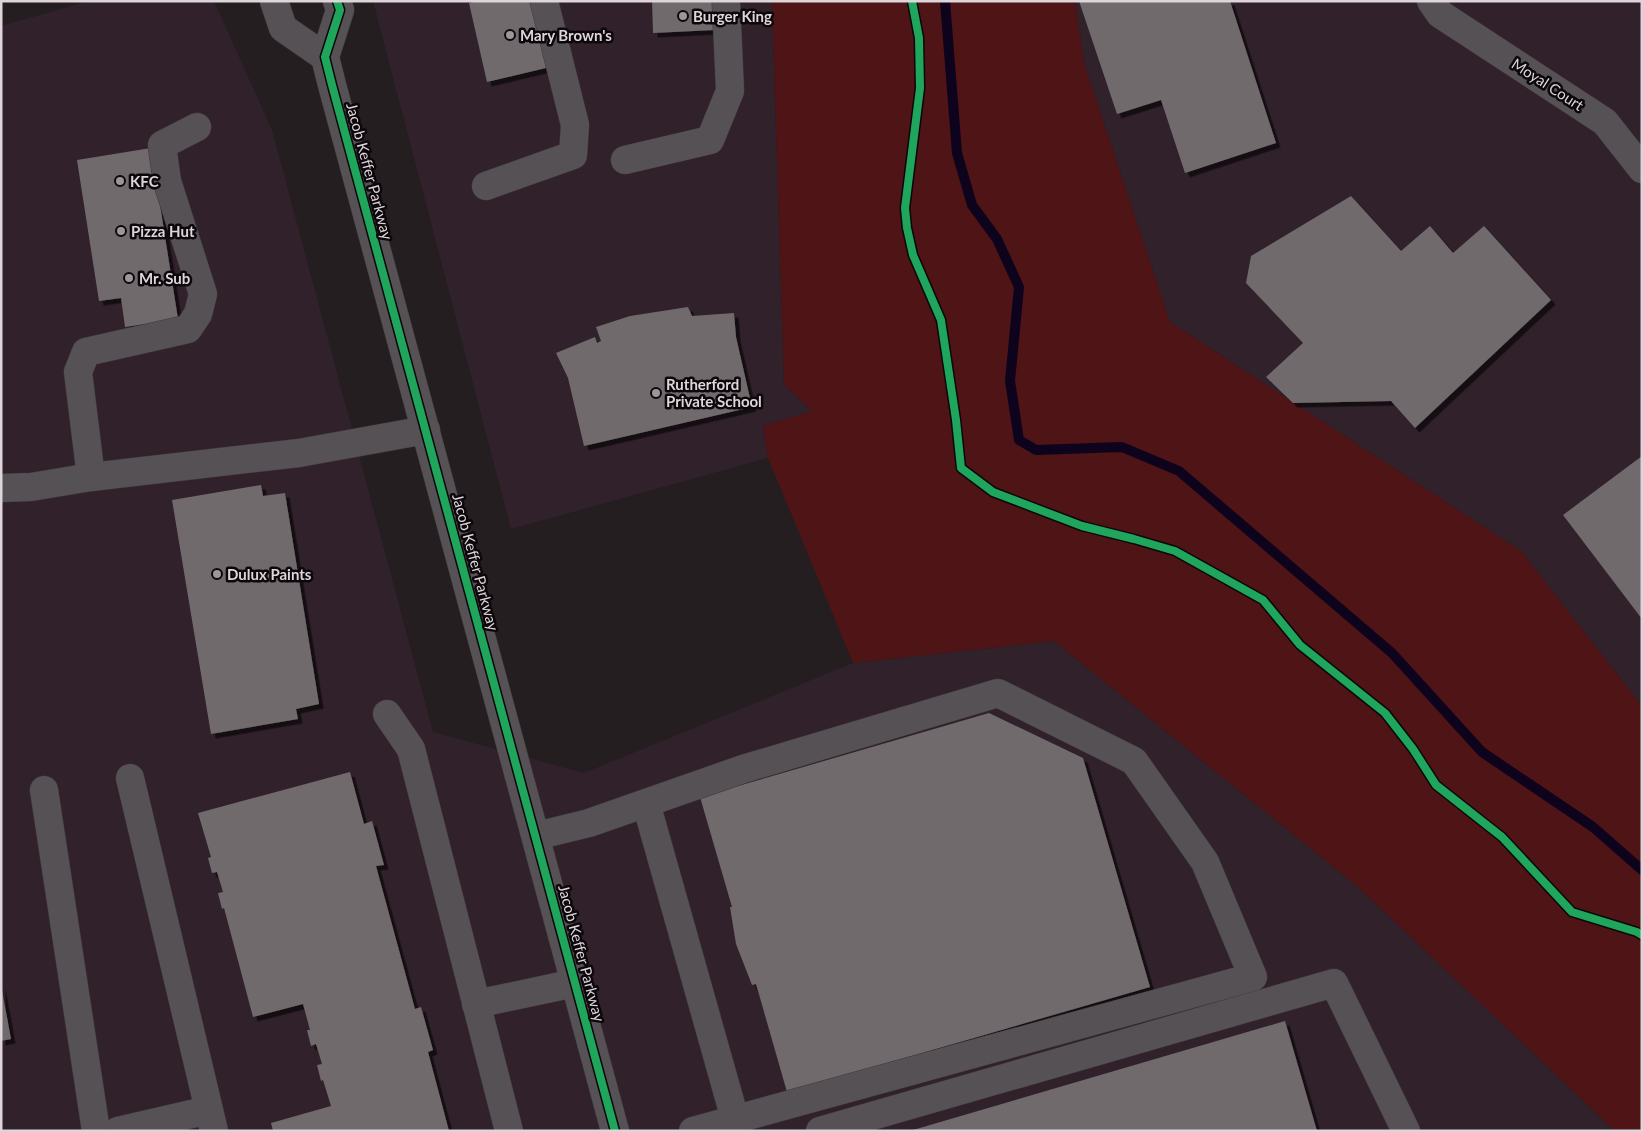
<svg xmlns="http://www.w3.org/2000/svg" width="1643" height="1132" viewBox="0 0 1643 1132" font-family="Lato,sans-serif">
	<style>
		.built { fill: #31212a }
		.green { fill: #4f1415 }
		.lines { fill: none; stroke-linecap: round; stroke-linejoin: round }
		.stream { stroke: #0e031c; stroke-width: 10 }
		.building { fill: #706a6c; filter: url(#shadow) }
		.minor-casing { stroke: #3f393c; stroke-width: 29 }
		.minor { stroke: #565154; stroke-width: 28 }
		.cycleway-casing { stroke: #0c070a; stroke-width: 11 }
		.cycleway { stroke: #20a55d; stroke-width: 8 }
		.poi-dot { fill: #9d9599; stroke: #0c070a; stroke-width: 2 }
		.labels { text-anchor: middle; dominant-baseline: central; stroke-width: 5; stroke-linejoin: round; paint-order: stroke }
		.poi-label { font-size: 15px; font-weight: bold; fill: #ded5da; stroke: #0c070a; text-anchor: start }
		.street-label { font-size: 15px; fill: #ded5da; stroke: #0c070a }
	</style>
	<defs>
		<filter id="shadow"><feDropShadow dx="4.5" dy="4.5" stdDeviation="0" flood-color="#0009"/></filter>
	</defs>
	<rect width="100%" height="100%" fill="#241e21"/>
	<!-- built -->
	<g class="built">
		<path d="M89,1h125l58,129 161,602 151,41 269,-110 201,-22 303,245 258,245h-1614v-1105z"/>
		<path d="M373,1h399l12,383 28,27 -49,15 5,32 -257,71z"/>
		<path d="M1075,1h567v705l-121,-155 -351,-229 -86,-259z"/>
	</g>
	<!-- green -->
	<path class="green" d="M772,1h303l9,62 86,259 351,229 121,155v425h-27l-258,-245 -303,-245 -201,22 -85,-205 -5,-32 49,-15 -28,-27z"/>
	<g class="lines">
		<!-- stream -->
		<path class="stream" d="M945,1l12,152 15,52 25,34 22,48 -9,94 9,59 17,10 86,-3 57,24 213,182 90,99 111,75 49,43"/>
	</g>
	<!-- building -->
	<g class="building">
		<path d="M479,1h56l15,66 -63,15 -18,-79z"/>
		<path d="M652,1h61l1,29 -61,3z"/>
		<path d="M1079,1h151l46,142 -91,30 -24,-73 -44,14z"/>
		<path d="M151,148l27,171 -53,8 -4,-29 -22,3 -22,-141z"/>
		<path d="M1351,196l50,55 29,-25 23,27 31,-27 67,74 -136,128 -24,-27 -98,2 -27,-26 37,-34 -57,-60 5,-27z"/>
		<path d="M688,307l4,9 42,-3 2,24 16,70 -168,39 -16,-68 -12,-25 39,-16 2,6 4,-2 -5,-14 34,-11z"/>
		<path d="M1642,456v163l-79,-104z"/>
		<path d="M261,485l2,11 22,-3 34,211 -23,5 2,10 -87,15 -39,-234z"/>
		<path d="M989,713l94,45 67,229 -363,105 -31,-108 -4,1 -16,-41 -6,-37h2l-32,-110z"/>
		<path d="M350,772l14,52 8,-3 12,44 -8,1 39,143 6,-2 12,43 -5,2 21,79h-176l-2,-8 60,-17 -8,-26 -2,1 -4,-16 5,-1 -6,-20 -5,2 -4,-16h3l-7,-26 -50,13 -29,-109 -2,1 -4,-16 5,-1 -6,-20 -5,1 -4,-15 3,-1 -13,-44z"/>
		<path d="M1,985l10,54 -10,2z"/>
		<path d="M1285,1021l32,110h-404v-1z"/>
	</g>
	<g class="lines">
		<!-- minor casing -->
		<g class="minor-casing">
			<g id="minor">
				<path d="M274,1l9,27 42,29"/>
				<path d="M337,1l3,9 -15,47 7,28 283,1046"/>
				<path d="M1431,1l9,13 165,108 37,47"/>
				<path d="M625,160l85,-20 20,-49 -4,-90"/>
				<path d="M486,186l87,-31 2,-30 -31,-124"/>
				<path d="M91,477l-13,-105 8,-20 102,-23 10,-15 5,-20 -36,-113 -5,-36 35,-18"/>
				<path d="M1,488l30,-1 60,-10 208,-24 127,-23"/>
				<path d="M387,714l24,35 98,382"/>
				<path d="M130,778l84,353"/>
				<path d="M44,790l52,341"/>
				<path d="M646,803l89,316"/>
				<path d="M536,836l53,-13 154,-54 255,-76 136,68 71,101 48,115 -560,154"/>
				<path d="M476,1004l99,-21"/>
				<path d="M118,1131l91,-21"/>
				<path d="M820,1131l514,-148 72,148"/>
			</g>
		</g>
		<!-- minor -->
		<use href="#minor" class="minor"/>
		<!-- cycleway casing -->
		<g class="cycleway-casing">
			<g id="cycleway">
				<path d="M337,1l3,9 -15,47 7,28 283,1046"/>
				<path d="M912,1l7,37 1,50 -15,120 2,20 6,27 28,65 15,100 5,48 32,24 89,34 52,13 41,12 88,49 37,45 85,68 28,36 23,36 66,52 70,75 65,20 5,3"/>
			</g>
		</g>
		<!-- cycleway -->
		<use href="#cycleway" class="cycleway"/>
	</g>
	<!-- markers -->
	<g class="poi-dot">
		<circle cx="683" cy="16" r="5"/>
		<circle cx="510" cy="35" r="5"/>
		<circle cx="120" cy="181" r="5"/>
		<circle cx="121" cy="231" r="5"/>
		<circle cx="129" cy="278" r="5"/>
		<circle cx="656" cy="393" r="5"/>
		<circle cx="217" cy="574" r="5"/>
	</g>
	<g class="labels">
		<!-- poi labels -->
		<g class="poi-label">
			<text x="693" y="16">Burger King</text>
			<text x="520" y="35">Mary Brown's</text>
			<text x="130" y="181">KFC</text>
			<text x="131" y="231">Pizza Hut</text>
			<text x="139" y="278">Mr. Sub</text>
			<text x="666" y="384">Rutherford<tspan x="666" dy="17">Private School</tspan></text>
			<text x="227" y="574">Dulux Paints</text>
		</g>
		<!-- street labels -->
		<g class="street-label">
			<text transform="translate(1548 84) rotate(33)">Moyal Court</text>
			<text transform="translate(370 171) rotate(75)">Jacob Keffer Parkway</text>
			<text transform="translate(476 562) rotate(75)">Jacob Keffer Parkway</text>
			<text transform="translate(582 953) rotate(75)">Jacob Keffer Parkway</text>
		</g>
	</g>
	<!-- border -->
	<rect width="1643" height="1132" fill="none" stroke="#ded5da" stroke-width="5"/>
</svg>
